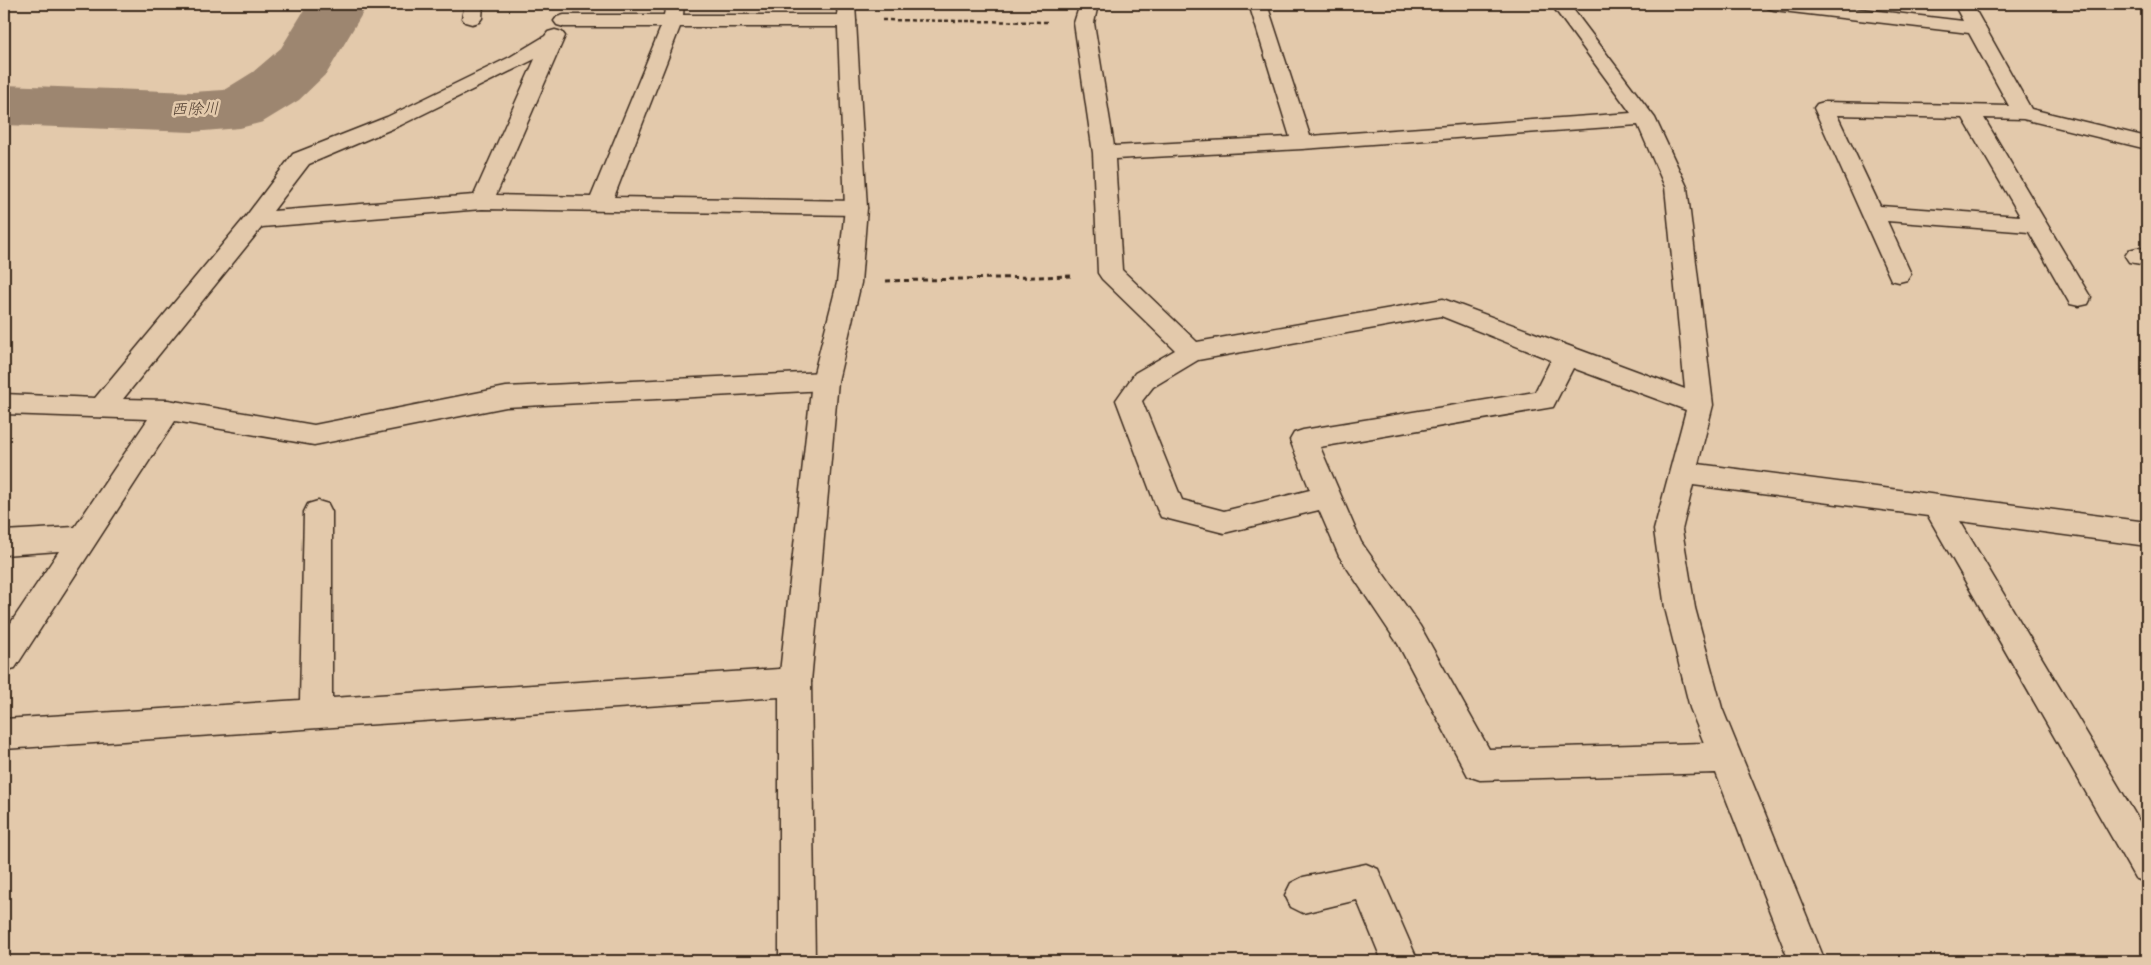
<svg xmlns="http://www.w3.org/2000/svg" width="2151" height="965" viewBox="0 0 2151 965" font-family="'Indie Flower','Klee One',sans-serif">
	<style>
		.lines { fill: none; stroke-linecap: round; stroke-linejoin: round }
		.river { fill: #9d8670; fill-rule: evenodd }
		.street-casing { stroke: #3b2a1e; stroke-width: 3 }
		.secondary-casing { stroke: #3b2a1e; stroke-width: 3 }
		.path-far1 { stroke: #3b2a1e; stroke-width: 2.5; stroke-dasharray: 4 3; stroke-linecap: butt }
		.path { stroke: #3b2a1e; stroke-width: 3; stroke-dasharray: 5 4; stroke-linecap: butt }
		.street { fill: #e3c9ab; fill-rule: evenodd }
		.secondary { fill: #e3c9ab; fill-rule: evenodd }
		.labels { text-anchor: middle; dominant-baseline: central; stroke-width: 5; stroke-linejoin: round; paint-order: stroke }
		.far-water-label { font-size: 16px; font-style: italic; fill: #4f3c2e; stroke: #e3c9ab }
	</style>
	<rect width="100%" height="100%" fill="#e3c9ab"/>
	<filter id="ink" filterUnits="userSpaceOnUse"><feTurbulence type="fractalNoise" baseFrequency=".02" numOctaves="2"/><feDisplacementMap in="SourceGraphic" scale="10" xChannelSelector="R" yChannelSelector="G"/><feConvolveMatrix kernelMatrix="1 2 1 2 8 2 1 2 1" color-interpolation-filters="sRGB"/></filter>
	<g filter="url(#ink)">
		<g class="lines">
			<!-- river -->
			<path class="river" d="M308,4h60l-41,69 -28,27 -36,22 -23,6 -48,4 -188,-7v-40l188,7 32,-2 29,-18 28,-24z"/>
			<!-- street casing -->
			<g class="street-casing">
				<g id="street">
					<path d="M465,4h18l-1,14 -3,4 -7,2 -7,-2 -3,-4z"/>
					<path d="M666,4h18l-1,11h163l7,2 3,4 -3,4 -7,2h-166l-66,170 242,4 8,2 3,5 -3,5 -8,2 -374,-6 -220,18 -139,172 45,1 146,25 192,-38 319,-15 9,2 4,7 -4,7 -9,2 -319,17 -192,38 -139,-24 -160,247 -11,3v-38l55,-82 -55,4v-24l71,-4 73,-108 -144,-5v-20l91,4 152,-183 46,-61 94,-37 123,-60 35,-21 3,-4 7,-2 7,2 3,4 -69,159 95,2 70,-170h-97l-7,-2 -3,-4 3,-4 7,-2h100zM535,59l-61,136 -201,16 36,-47 92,-39z"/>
					<path d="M1080,4h18l-4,19 20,123 176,-9 -41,-133h18l43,132 321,-23 -80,-109h18l86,114 32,69 26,218 -15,59 449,58v24l-187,-25 187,313v49l-12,-5 -207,-362 -235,-31 -11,45 13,78 27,100 103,253h-36l-73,-188 -236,7 -12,-4 -70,-132 -59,-88 -20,-46 -95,23 -63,-16 -4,-8 -41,-109 19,-27 40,-23 -73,-71 -4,-6 -5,-120 -19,-130zM1638,125l27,62 20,202 -242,-90 -246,43 -75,-72 -7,-111 187,-10zM1441,316l110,44 -16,32 -232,38 -9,3 -4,7 20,50 -86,21 -42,-11 -40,-99 11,-14 45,-27zM1573,368l113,42 -32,120 11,78 25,100 14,35 -215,6 -69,-123 -59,-84 -41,-95 233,-40z"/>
					<path d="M1765,4h54l144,17 -9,-17h18l59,105 116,28v12l-124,-30 -39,-1 107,180 -3,6 -9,2 -9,-2 -41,-72 -142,-11 24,53 -4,6 -8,2 -8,-2 -77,-172 3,-4 7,-2 185,4 -40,-73 -195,-23 -7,-2zM1837,115l126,3 57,98 -140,-10z"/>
					<path d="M2137,248l10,1v16l-18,-3 -4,-6 4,-6z"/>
					<path d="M318,501l10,3 4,8v186l463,-30 11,4 5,10 -5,10 -11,4 -791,53v-30l296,-19 4,-188 4,-8z"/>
					<path d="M1366,864l12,5 40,92h-36l-25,-61 -54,13 -12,-6 -6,-12 6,-12 12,-6z"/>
				</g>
			</g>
			<!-- secondary casing -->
			<g class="secondary-casing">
				<path id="secondary" d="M837,4h18l12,204 -6,75 -23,98 -27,301 4,279h-36v-279l33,-301 25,-98 8,-75z"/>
			</g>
			<!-- path-far1 -->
			<path class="path-far1" d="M882,20l167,2"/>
			<!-- path -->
			<path class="path" d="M886,281l186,-5"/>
			<!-- street -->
			<use href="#street" class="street"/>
			<!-- secondary -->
			<use href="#secondary" class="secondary"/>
		</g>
	</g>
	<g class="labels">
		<!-- far-water labels -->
		<g class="far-water-label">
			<text transform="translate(195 110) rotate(-1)">西除川</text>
		</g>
	</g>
	<!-- margin -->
	<rect width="2151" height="965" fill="none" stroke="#e3c9ab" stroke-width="20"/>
	<rect x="10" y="10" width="2131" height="945" fill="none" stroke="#3b2a1e" stroke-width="2" filter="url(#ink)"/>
</svg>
